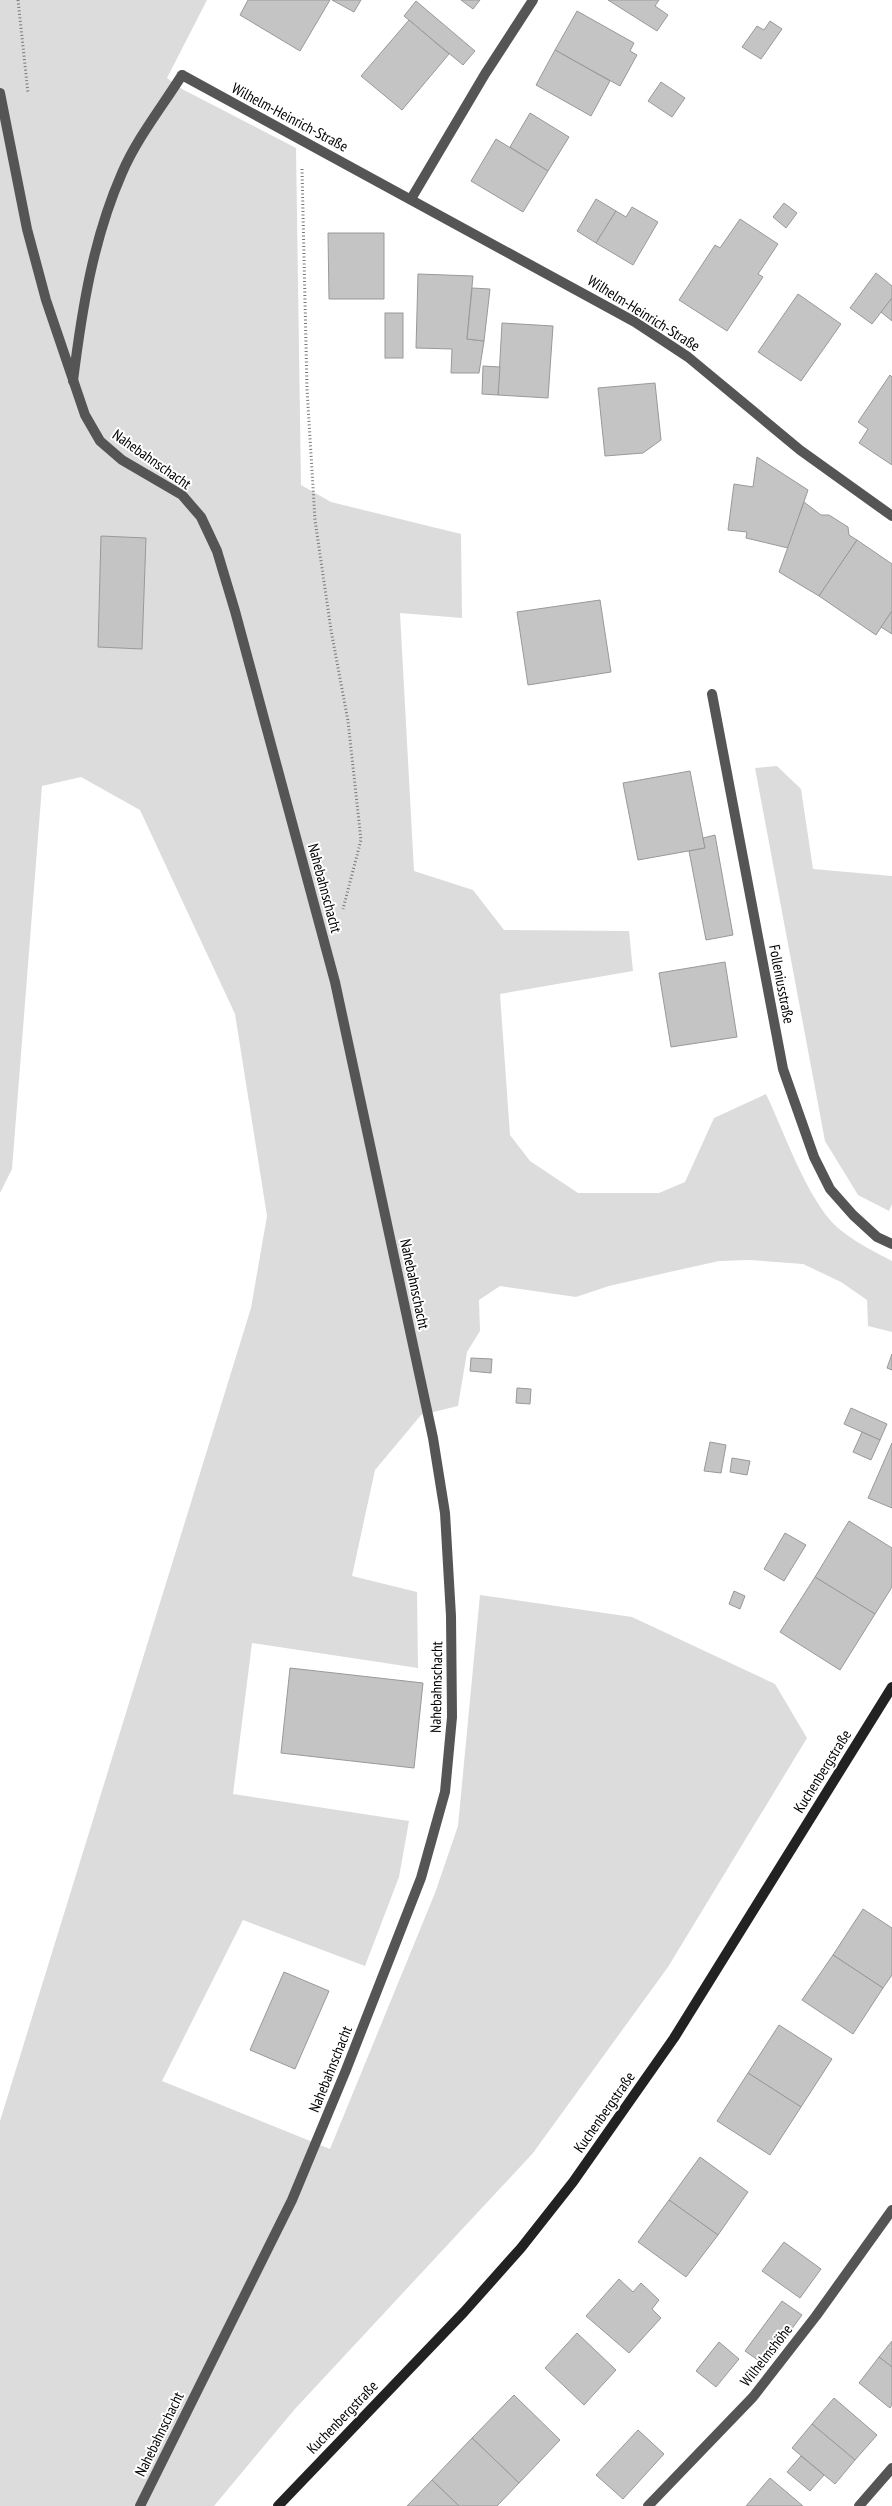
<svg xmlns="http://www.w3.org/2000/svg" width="892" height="2506" viewBox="0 0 892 2506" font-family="'PT Sans Narrow',sans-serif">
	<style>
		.green { fill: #dcdcdc }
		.building { fill: #c4c4c4; stroke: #999 }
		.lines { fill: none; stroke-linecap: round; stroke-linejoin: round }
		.path { stroke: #777; stroke-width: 3; stroke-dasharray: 1 2.5; stroke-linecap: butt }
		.lane { stroke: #555; stroke-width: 10 }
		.street { stroke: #555; stroke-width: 10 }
		.secondary { stroke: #222; stroke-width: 10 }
		.labels { text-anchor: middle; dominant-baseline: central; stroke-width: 4; stroke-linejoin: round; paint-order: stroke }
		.street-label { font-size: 15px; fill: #000; stroke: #fff }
	</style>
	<rect width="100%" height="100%" fill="#fff"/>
	<!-- green -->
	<g class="green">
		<path d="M0,0h207l-40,78 15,11 114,59 5,337 30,17 130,32 1,84 -62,-5 14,258 59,19 31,40 125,1 4,40 -133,23 10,141 20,26 48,32h81l26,-11 29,-64 52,-24c18,38 38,96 65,127 14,16 42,30 61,40v71l-24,-6 -1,-26 -26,-18 -38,-18 -53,-4 -31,1 -45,10 -65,15 -33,11 -76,-11 -21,14 1,31 -13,21 -9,54 -37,9 -46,55 -23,106 65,16 1,76 -166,-25 -19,151 176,27 -10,56 -34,89 -122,-46 -81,161 168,68 105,-256 23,-67 22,-231 152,22 143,67 32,54 -139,229 -135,186 -239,257 -80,96h-214v-385l251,-813 16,-92 -32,-202 -95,-204 -59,-33 -39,9 -30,383 -12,24z"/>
		<path d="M777,766l24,23 12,80 79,7v328l-3,7 -31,-16 -33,-54 -70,-373z"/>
	</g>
	<!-- building -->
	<g class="building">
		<path d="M248,0h82l-30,51 -60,-36z"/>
		<path d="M332,0h29l-7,12z"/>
		<path d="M461,0h19l-7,9z"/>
		<path d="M608,0h51l-4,6 13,9 -11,16z"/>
		<path d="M416,1l59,50 -12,14 -59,-49z"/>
		<path d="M577,11l57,32 -4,8 7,4 -17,31 -65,-36z"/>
		<path d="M409,20l40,34 -47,56 -41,-34z"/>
		<path d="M770,21l12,8 -21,30 -19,-12 15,-21 7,4z"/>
		<path d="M555,50l55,31 -19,35 -55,-31z"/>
		<path d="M661,82l24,16 -13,19 -24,-16z"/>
		<path d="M530,113l39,24 -21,34 -38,-24z"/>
		<path d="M496,139l52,32 -25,41 -52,-31z"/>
		<path d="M596,199l20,12 -20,32 -19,-12z"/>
		<path d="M784,203l13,10 -11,15 -13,-11z"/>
		<path d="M632,207l26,15 -25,43 -37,-22 20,-32 10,6z"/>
		<path d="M740,219l38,25 -20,30 5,3 -36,54 -48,-31 36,-55 5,3z"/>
		<path d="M328,233h56v66h-55z"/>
		<path d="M876,273l16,13v12l-20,26 -22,-16z"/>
		<path d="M418,274l55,2 -6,63 17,2 -5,32h-28l1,-24 -36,-1z"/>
		<path d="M472,288l18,1 -6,52 -17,-2z"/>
		<path d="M798,294l43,30 -40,57 -43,-29z"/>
		<path d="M892,298v23l-11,-9z"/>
		<rect x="385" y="313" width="18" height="45"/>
		<path d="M502,323l51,3 -5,72 -50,-3z"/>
		<path d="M483,366l17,1 -2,28 -16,-1z"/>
		<path d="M890,375l2,2v88l-33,-22 9,-14 -10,-7z"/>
		<path d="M655,383l6,57 -18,13 -38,3 -7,-68z"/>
		<path d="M757,457l51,33 -20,58 -42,-10 1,-6 -19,-2 6,-46 19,3z"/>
		<path d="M804,502l17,13h8l19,12 1,8 8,5 -38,56 -40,-24z"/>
		<path d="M101,536l45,2 -4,111 -44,-2z"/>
		<path d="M857,540l35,24v47l-16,24 -57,-39z"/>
		<path d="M600,600l11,72 -83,13 -11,-73z"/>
		<path d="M892,611v23l-11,-7z"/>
		<path d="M690,771l15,77 -67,12 -15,-77z"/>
		<path d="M715,835l18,100 -27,5 -17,-89 16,-3 -2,-10z"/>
		<path d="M725,962l12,75 -66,10 -12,-74z"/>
		<path d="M892,1354v16l-5,-2z"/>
		<path d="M471,1358l21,1 -1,14 -21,-2z"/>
		<path d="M517,1388l14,1 -1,15 -14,-1z"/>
		<path d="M851,1408l36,16 -7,16 -36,-16z"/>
		<path d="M862,1432l18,8 -9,20 -18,-8z"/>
		<path d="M710,1442l16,3 -5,28 -17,-2z"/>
		<path d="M892,1443v65l-24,-10z"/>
		<path d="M732,1458l18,3 -3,14 -17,-3z"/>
		<path d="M849,1521l43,27v39l-17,27 -60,-37z"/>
		<path d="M785,1533l21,12 -22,36 -20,-12z"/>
		<path d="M815,1577l60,37 -35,56 -60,-38z"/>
		<path d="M734,1591l11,5 -5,13 -11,-5z"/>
		<path d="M290,1668l133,15 -9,85 -133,-15z"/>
		<path d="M863,1909l29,19v47l-9,13 -50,-33z"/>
		<path d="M833,1955l50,33 -30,46 -51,-34z"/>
		<path d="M284,1972l45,19 -34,78 -45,-19z"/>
		<path d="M779,2025l53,34 -31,48 -53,-34z"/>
		<path d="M748,2073l53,34 -31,48 -53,-34z"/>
		<path d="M700,2157l48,35 -30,43 -49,-35z"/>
		<path d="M669,2200l49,35 -32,42 -48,-35z"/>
		<path d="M784,2242l37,27 -21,29 -38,-27z"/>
		<path d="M619,2279l14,13 8,-9 18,17 -7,9 9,9 -32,35 -43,-37z"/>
		<path d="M782,2301l20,14 -37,50 -20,-14z"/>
		<path d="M577,2333l39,37 -32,35 -39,-37z"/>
		<path d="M892,2341v26l-13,-10z"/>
		<path d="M719,2342l20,17 -23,28 -20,-16z"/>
		<path d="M879,2357l13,10v38l-2,3 -31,-25z"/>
		<path d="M514,2395l46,45 -41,43 -47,-45z"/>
		<path d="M834,2398l43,37 -22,25 -43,-36z"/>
		<path d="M812,2424l43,36 -20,24 -43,-36z"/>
		<path d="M638,2430l26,24 -41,45 -27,-24z"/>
		<path d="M472,2438l47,45 -22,23h-38l-27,-26z"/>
		<path d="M801,2456l23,19 -14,16 -23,-19z"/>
		<path d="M770,2478l33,28h-57z"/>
		<path d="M432,2480l27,26h-52z"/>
	</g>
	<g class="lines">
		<!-- path -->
		<g class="path">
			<path d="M18,0l10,93"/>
			<path d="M302,169l5,220 8,131 16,110 17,91 13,119 -18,69"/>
		</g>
		<!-- lane -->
		<g class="lane">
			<path d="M0,93l27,136 19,71 39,115 15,26 22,19 60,35 19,22 16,34 18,60 100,371 98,456 12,75 6,103 1,101 -7,75 -24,86 -75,192 -54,130 -152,306"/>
			<path d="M73,381c9,-72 20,-142 49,-208 15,-35 40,-66 60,-98"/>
			<path d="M648,2506l105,-109 63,-81 76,-106"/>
		</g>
		<!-- street -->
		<g class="street">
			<path d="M182,75l453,247 53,35 112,93 92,66"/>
			<path d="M411,199l74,-125 48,-74"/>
			<path d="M712,694l71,375 31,88 16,32 23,26 24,22 15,7"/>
			<path d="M859,2506l33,-38"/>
		</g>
		<!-- secondary -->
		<path class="secondary" d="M278,2506l186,-194 57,-64 52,-66 101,-144 218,-351"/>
	</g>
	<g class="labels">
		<!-- street labels -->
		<g class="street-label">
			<text transform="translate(290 117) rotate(28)">Wilhelm-Heinrich-Straße</text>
			<text transform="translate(644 313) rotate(32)">Wilhelm-Heinrich-Straße</text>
			<text transform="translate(152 459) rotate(35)">Nahebahnschacht</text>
			<text transform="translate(325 888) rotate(75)">Nahebahnschacht</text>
			<text transform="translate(782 984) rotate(79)">Folleniusstraße</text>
			<text transform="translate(415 1284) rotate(78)">Nahebahnschacht</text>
			<text transform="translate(436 1687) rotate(-89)">Nahebahnschacht</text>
			<text transform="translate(822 1771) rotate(-58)">Kuchenbergstraße</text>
			<text transform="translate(330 2069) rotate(-68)">Nahebahnschacht</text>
			<text transform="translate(604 2112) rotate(-55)">Kuchenbergstraße</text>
			<text transform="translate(766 2355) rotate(-52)">Wilhelmshöhe</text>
			<text transform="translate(342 2417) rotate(-46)">Kuchenbergstraße</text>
			<text transform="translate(159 2434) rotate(-64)">Nahebahnschacht</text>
		</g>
	</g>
</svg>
